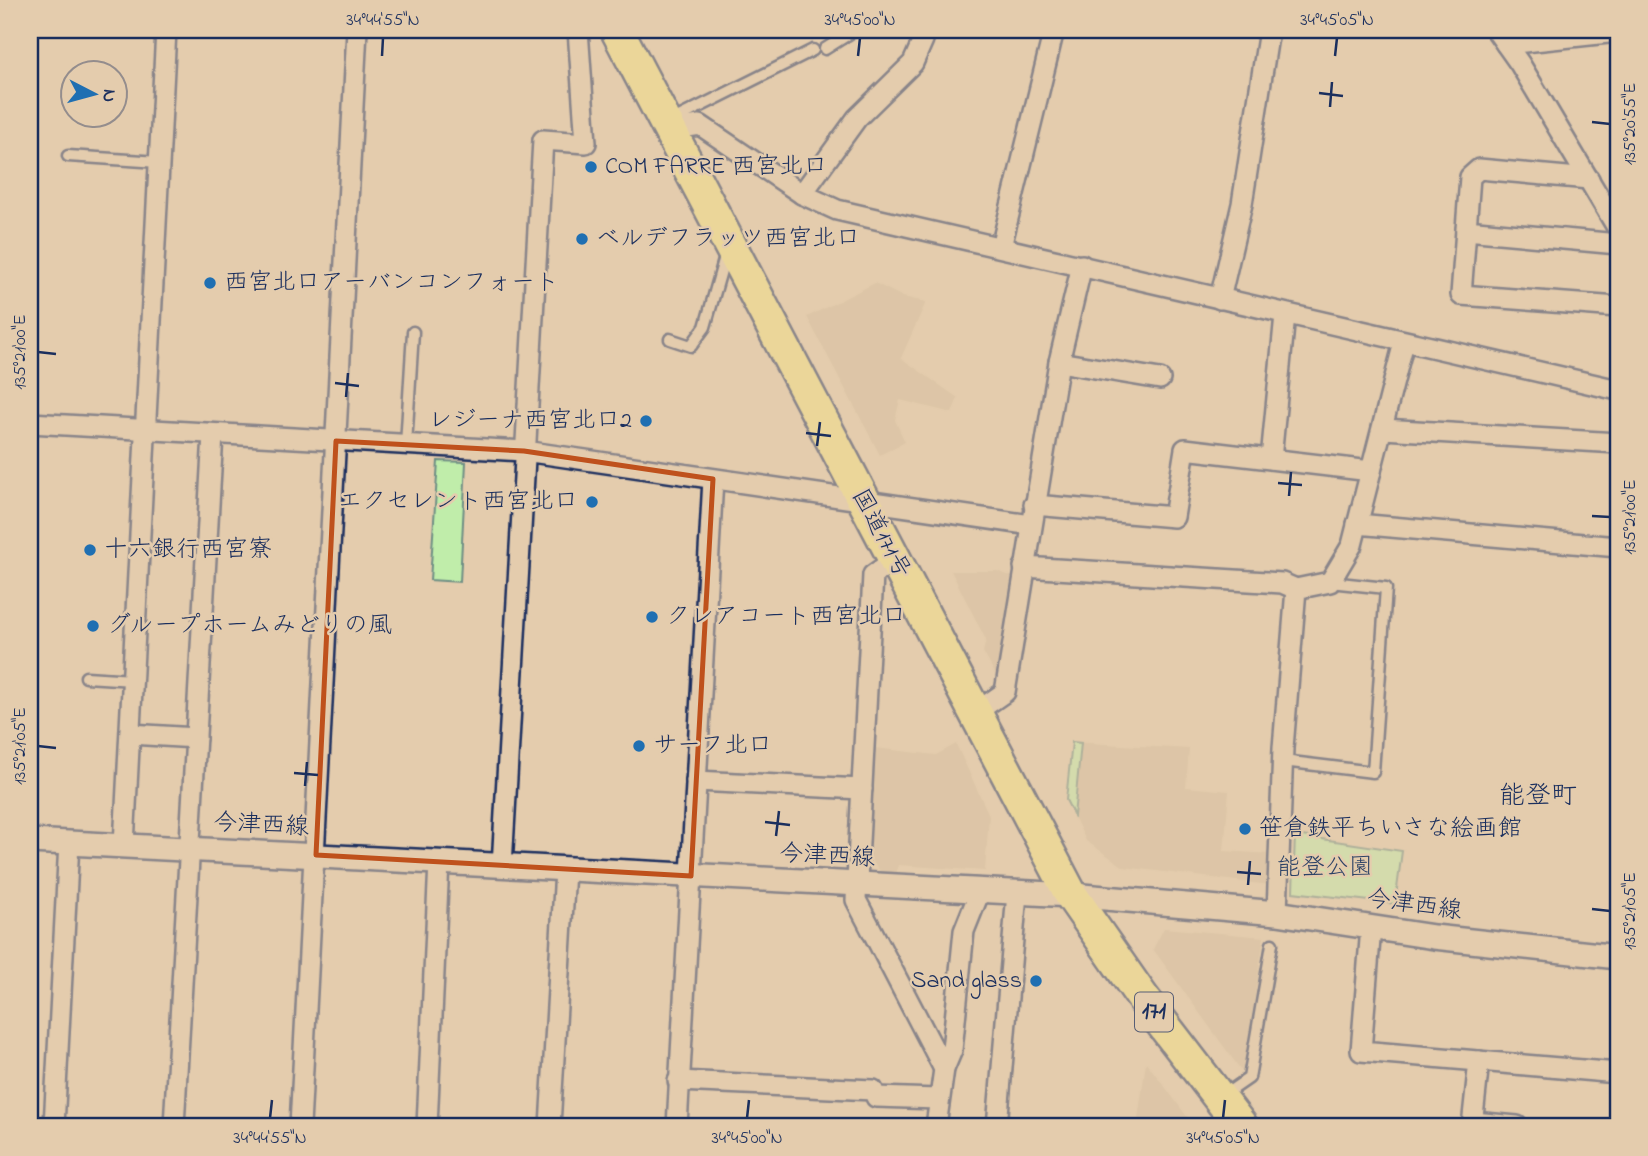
<svg xmlns="http://www.w3.org/2000/svg" width="1648" height="1156" viewBox="0 0 1648 1156" font-family="'Indie Flower','Klee One',sans-serif">
	<style>
		.built { fill: #d5bd9f }
		.green { fill: #c0edaa; stroke: #6e8e84; stroke-width: 2 }
		.lines { fill: none; stroke-linecap: round; stroke-linejoin: round }
		.service-casing { stroke: #1b2f5e; stroke-width: 15 }
		.minor-casing { stroke: #1b2f5e; stroke-width: 24 }
		.tertiary-casing { stroke: #1b2f5e; stroke-width: 28 }
		.trunk-casing { stroke: #1b2f5e; stroke-width: 37 }
		.service { stroke: #e4ccad; stroke-width: 10 }
		.minor { stroke: #e4ccad; stroke-width: 19 }
		.tertiary { stroke: #e4ccad; stroke-width: 23 }
		.trunk { stroke: #f4e382; stroke-width: 32 }
		.marked { fill: none; stroke: #bf511c; stroke-width: 5; stroke-linejoin: round }
		.ticks { fill: none; stroke: #1b2f5e; stroke-width: 2.5 }
		.poi-dot { fill: #1f6fb2; stroke: #e4ccad; stroke-width: 2.5 }
		.labels { text-anchor: middle; dominant-baseline: central; stroke-width: 5; stroke-linejoin: round; paint-order: stroke }
		.shield { fill: #e4ccad; stroke: #575e76; stroke-width: 2 }
		.shield-label { font-size: 23px; font-weight: bold; fill: #1b2f5e }
		.poi-label { font-size: 24px; fill: #1b2f5e; stroke: #e4ccad; text-anchor: start }
		.street-label { font-size: 24px; fill: #1b2f5e; stroke: #e4ccad }
		.park-label { font-size: 24px; fill: #2c4266; stroke: #e4ccad }
		.neighbourhood-label { font-size: 26px; fill: #1b2f5e; stroke: #e4ccad }
		.neatline { fill: none; stroke: #1b2f5e; stroke-width: 2.5 }
		.ticks-label { font-size: 18px; text-anchor: middle; fill: #1b2f5e }
	</style>
	<rect width="100%" height="100%" fill="#e4ccad"/>
	<filter id="ink" filterUnits="userSpaceOnUse"><feTurbulence type="fractalNoise" baseFrequency=".0143" numOctaves="2"/><feDisplacementMap in="SourceGraphic" scale="14" xChannelSelector="R" yChannelSelector="G"/><feConvolveMatrix kernelMatrix="1 2 1 2 8 2 1 2 1" color-interpolation-filters="sRGB"/></filter>
	<g filter="url(#ink)">
		<!-- built -->
		<g class="built">
			<path d="M875,283l28,14 23,5 -25,56 57,40 -6,15 -52,-13 -5,20 10,22 -25,13 -73,-138z"/>
			<path d="M951,571h46l21,8 -16,95 -5,3 -14,-25 3,-12z"/>
			<path d="M1072,742l117,7 -3,38 43,4 -5,60 47,3 -2,31 -145,-18 -38,-26 -20,-41z"/>
			<path d="M956,744l33,71 -4,56 -87,-6 -1,7h-16l-12,-14 6,-110 61,7z"/>
			<path d="M1164,928l100,9 -21,136 -90,-124z"/>
			<path d="M1146,1062l17,22 31,42h-57z"/>
		</g>
		<!-- green -->
		<g class="green">
			<path d="M438,461l28,1 -6,120 -30,-2z"/>
			<path d="M1072,742l9,1 -7,73 -8,-16z"/>
			<path d="M1295,835l107,16 -7,53 -102,-12z"/>
		</g>
		<g class="lines">
			<!-- service casing -->
			<g class="service-casing">
				<g id="service">
					<path d="M825,49l30,-19"/>
					<path d="M669,122l144,-72"/>
					<path d="M68,156l91,6"/>
					<path d="M670,339l21,7 14,-19 21,-74"/>
					<path d="M406,445l7,-113"/>
					<path d="M86,677l47,3"/>
					<path d="M1283,761l90,11 13,-184 -56,-6"/>
					<path d="M1223,1096l26,-18 23,-134"/>
				</g>
			</g>
			<!-- minor casing -->
			<g class="minor-casing">
				<g id="minor">
					<path d="M1496,30l24,34 98,165"/>
					<path d="M1506,44l112,-12"/>
					<path d="M669,130l31,-5 102,69 35,16 781,180"/>
					<path d="M1589,179l-110,-10 -9,8 -9,118 157,12"/>
					<path d="M802,194l55,-76 56,-55 10,-23 -5,-10"/>
					<path d="M1466,230l152,14"/>
					<path d="M1001,247l53,-217"/>
					<path d="M1220,299l22,-95 27,-174"/>
					<path d="M1059,362l101,17"/>
					<path d="M30,423l494,28 507,74"/>
					<path d="M1383,429l235,14"/>
					<path d="M1271,459l14,-144"/>
					<path d="M1034,505l140,12 11,-68 186,22"/>
					<path d="M1357,524l261,23"/>
					<path d="M894,560l-21,15 -17,325 88,169"/>
					<path d="M1024,567l258,16 14,6"/>
					<path d="M975,713l30,-21 54,-330 23,-97"/>
					<path d="M130,734l66,4"/>
					<path d="M696,781l166,8"/>
					<path d="M124,845l42,-815"/>
					<path d="M502,866l41,-726 43,3 -8,-113"/>
					<path d="M1277,913l6,-165 13,-159 34,-7 22,-37 52,-203"/>
					<path d="M1371,927l-10,124 257,22"/>
					<path d="M678,1081l195,9 3,7 62,2"/>
					<path d="M1473,1122l44,4"/>
					<path d="M54,1126l15,-283"/>
					<path d="M174,1126l39,-692"/>
					<path d="M300,1126l57,-1096"/>
					<path d="M427,1126l12,-264"/>
					<path d="M550,1126l15,-256"/>
					<path d="M677,1126l36,-647"/>
					<path d="M936,1126l8,-57 8,-19 12,-119 16,-40"/>
					<path d="M997,1126l20,-233"/>
					<path d="M1472,1126l7,-65"/>
				</g>
			</g>
			<!-- tertiary casing -->
			<g class="tertiary-casing">
				<path id="tertiary" d="M30,841l1041,54 206,18 157,24 184,20"/>
			</g>
			<!-- trunk casing -->
			<g class="trunk-casing">
				<path id="trunk" d="M617,30l454,865 71,102 99,129"/>
			</g>
			<!-- service -->
			<use href="#service" class="service"/>
			<!-- minor -->
			<use href="#minor" class="minor"/>
			<!-- tertiary -->
			<use href="#tertiary" class="tertiary"/>
			<!-- trunk -->
			<use href="#trunk" class="trunk"/>
		</g>
	</g>
	<!-- marked area -->
	<path d="M0 0H1648V1156H0ZM336,441l188,10 189,28 -22,397 -375,-21z" fill="#e4ccad" fill-opacity=".55" fill-rule="evenodd"/>
	<path class="marked" d="M336,441l188,10 189,28 -22,397 -375,-21z"/>
	<!-- ticks -->
	<path class="ticks" d="M382,56l1,-18M858,56l2,-18M1335,56l2,-18M1319,93l24,3M1330,107l2,-25M1592,122l18,2M38,352l18,2M335,383l24,3M346,397l2,-24M806,433l25,3M817,446l3,-24M1278,483l24,2M1289,496l2,-24M1592,516l18,1M38,746l18,2M294,773l24,2M305,786l2,-24M765,822l25,3M776,836l3,-25M1237,872l24,2M1248,885l2,-24M1592,909l18,2M270,1118l2,-18M747,1118l2,-18M1223,1118l2,-18"/>
	<!-- markers -->
	<g class="poi-dot">
		<circle cx="591" cy="167" r="7"/>
		<circle cx="582" cy="239" r="7"/>
		<circle cx="210" cy="283" r="7"/>
		<circle cx="646" cy="421" r="7"/>
		<circle cx="592" cy="502" r="7"/>
		<circle cx="90" cy="550" r="7"/>
		<circle cx="652" cy="617" r="7"/>
		<circle cx="93" cy="626" r="7"/>
		<circle cx="639" cy="746" r="7"/>
		<circle cx="1245" cy="829" r="7"/>
		<circle cx="1036" cy="981" r="7"/>
	</g>
	<g class="labels">
		<!-- shield labels -->
		<rect class="shield" x="1135" y="992.5" width="38" height="39" rx="5"/>
		<g class="shield-label">
			<text x="1154" y="1012">171</text>
		</g>
		<!-- poi labels -->
		<g class="poi-label">
			<text x="605" y="167">COM FARRE 西宮北口</text>
			<text x="596" y="239">ベルデフラッツ西宮北口</text>
			<text x="224" y="283">西宮北口アーバンコンフォート</text>
			<text x="632" y="421" text-anchor="end">レジーナ西宮北口2</text>
			<text x="578" y="502" text-anchor="end">エクセレント西宮北口</text>
			<text x="104" y="550">十六銀行西宮寮</text>
			<text x="666" y="617">クレアコート西宮北口</text>
			<text x="107" y="626">グループホームみどりの風</text>
			<text x="653" y="746">サーフ北口</text>
			<text x="1259" y="829">笹倉鉄平ちいさな絵画館</text>
			<text x="1022" y="981" text-anchor="end">Sand glass</text>
		</g>
		<!-- street labels -->
		<g class="street-label">
			<text transform="translate(880 534) rotate(62)">国道171号</text>
			<text transform="translate(261 826) rotate(3)">今津西線</text>
			<text transform="translate(827 857) rotate(3)">今津西線</text>
			<text transform="translate(1414 906) rotate(8)">今津西線</text>
		</g>
		<!-- park labels -->
		<g class="park-label">
			<text x="1325" y="868">能登公園</text>
		</g>
		<!-- neighbourhood labels -->
		<g class="neighbourhood-label">
			<text x="1538" y="797">能登町</text>
		</g>
	</g>
	<!-- margin -->
	<rect width="1648" height="1156" fill="none" stroke="#e4ccad" stroke-width="77"/>
	<!-- north arrow -->
	<g transform="translate(94 94) rotate(96)"><circle r="33" fill="#e4ccad" stroke="#948d8d" stroke-width="2"/>
	<path d="M0-5L12 26L0 18L-12 26Z" fill="#1f6fb2"/>
	<text y="-10" font-size="19" font-weight="bold" text-anchor="middle" fill="#1b2f5e">N</text>
	</g>
	<rect x="38" y="38" width="1572" height="1080" class="neatline"/>
	<g class="ticks-label">
		<text x="383" y="25">34°44'55"N</text>
		<text x="860" y="25">34°45'00"N</text>
		<text x="1337" y="25">34°45'05"N</text>
		<text transform="translate(1629 124) rotate(-90)" y="6">135°20'55"E</text>
		<text transform="translate(19 352) rotate(-90)" y="6">135°21'00"E</text>
		<text transform="translate(1629 517) rotate(-90)" y="6">135°21'00"E</text>
		<text transform="translate(19 746) rotate(-90)" y="6">135°21'05"E</text>
		<text transform="translate(1629 911) rotate(-90)" y="6">135°21'05"E</text>
		<text x="270" y="1143">34°44'55"N</text>
		<text x="747" y="1143">34°45'00"N</text>
		<text x="1223" y="1143">34°45'05"N</text>
	</g>
</svg>
